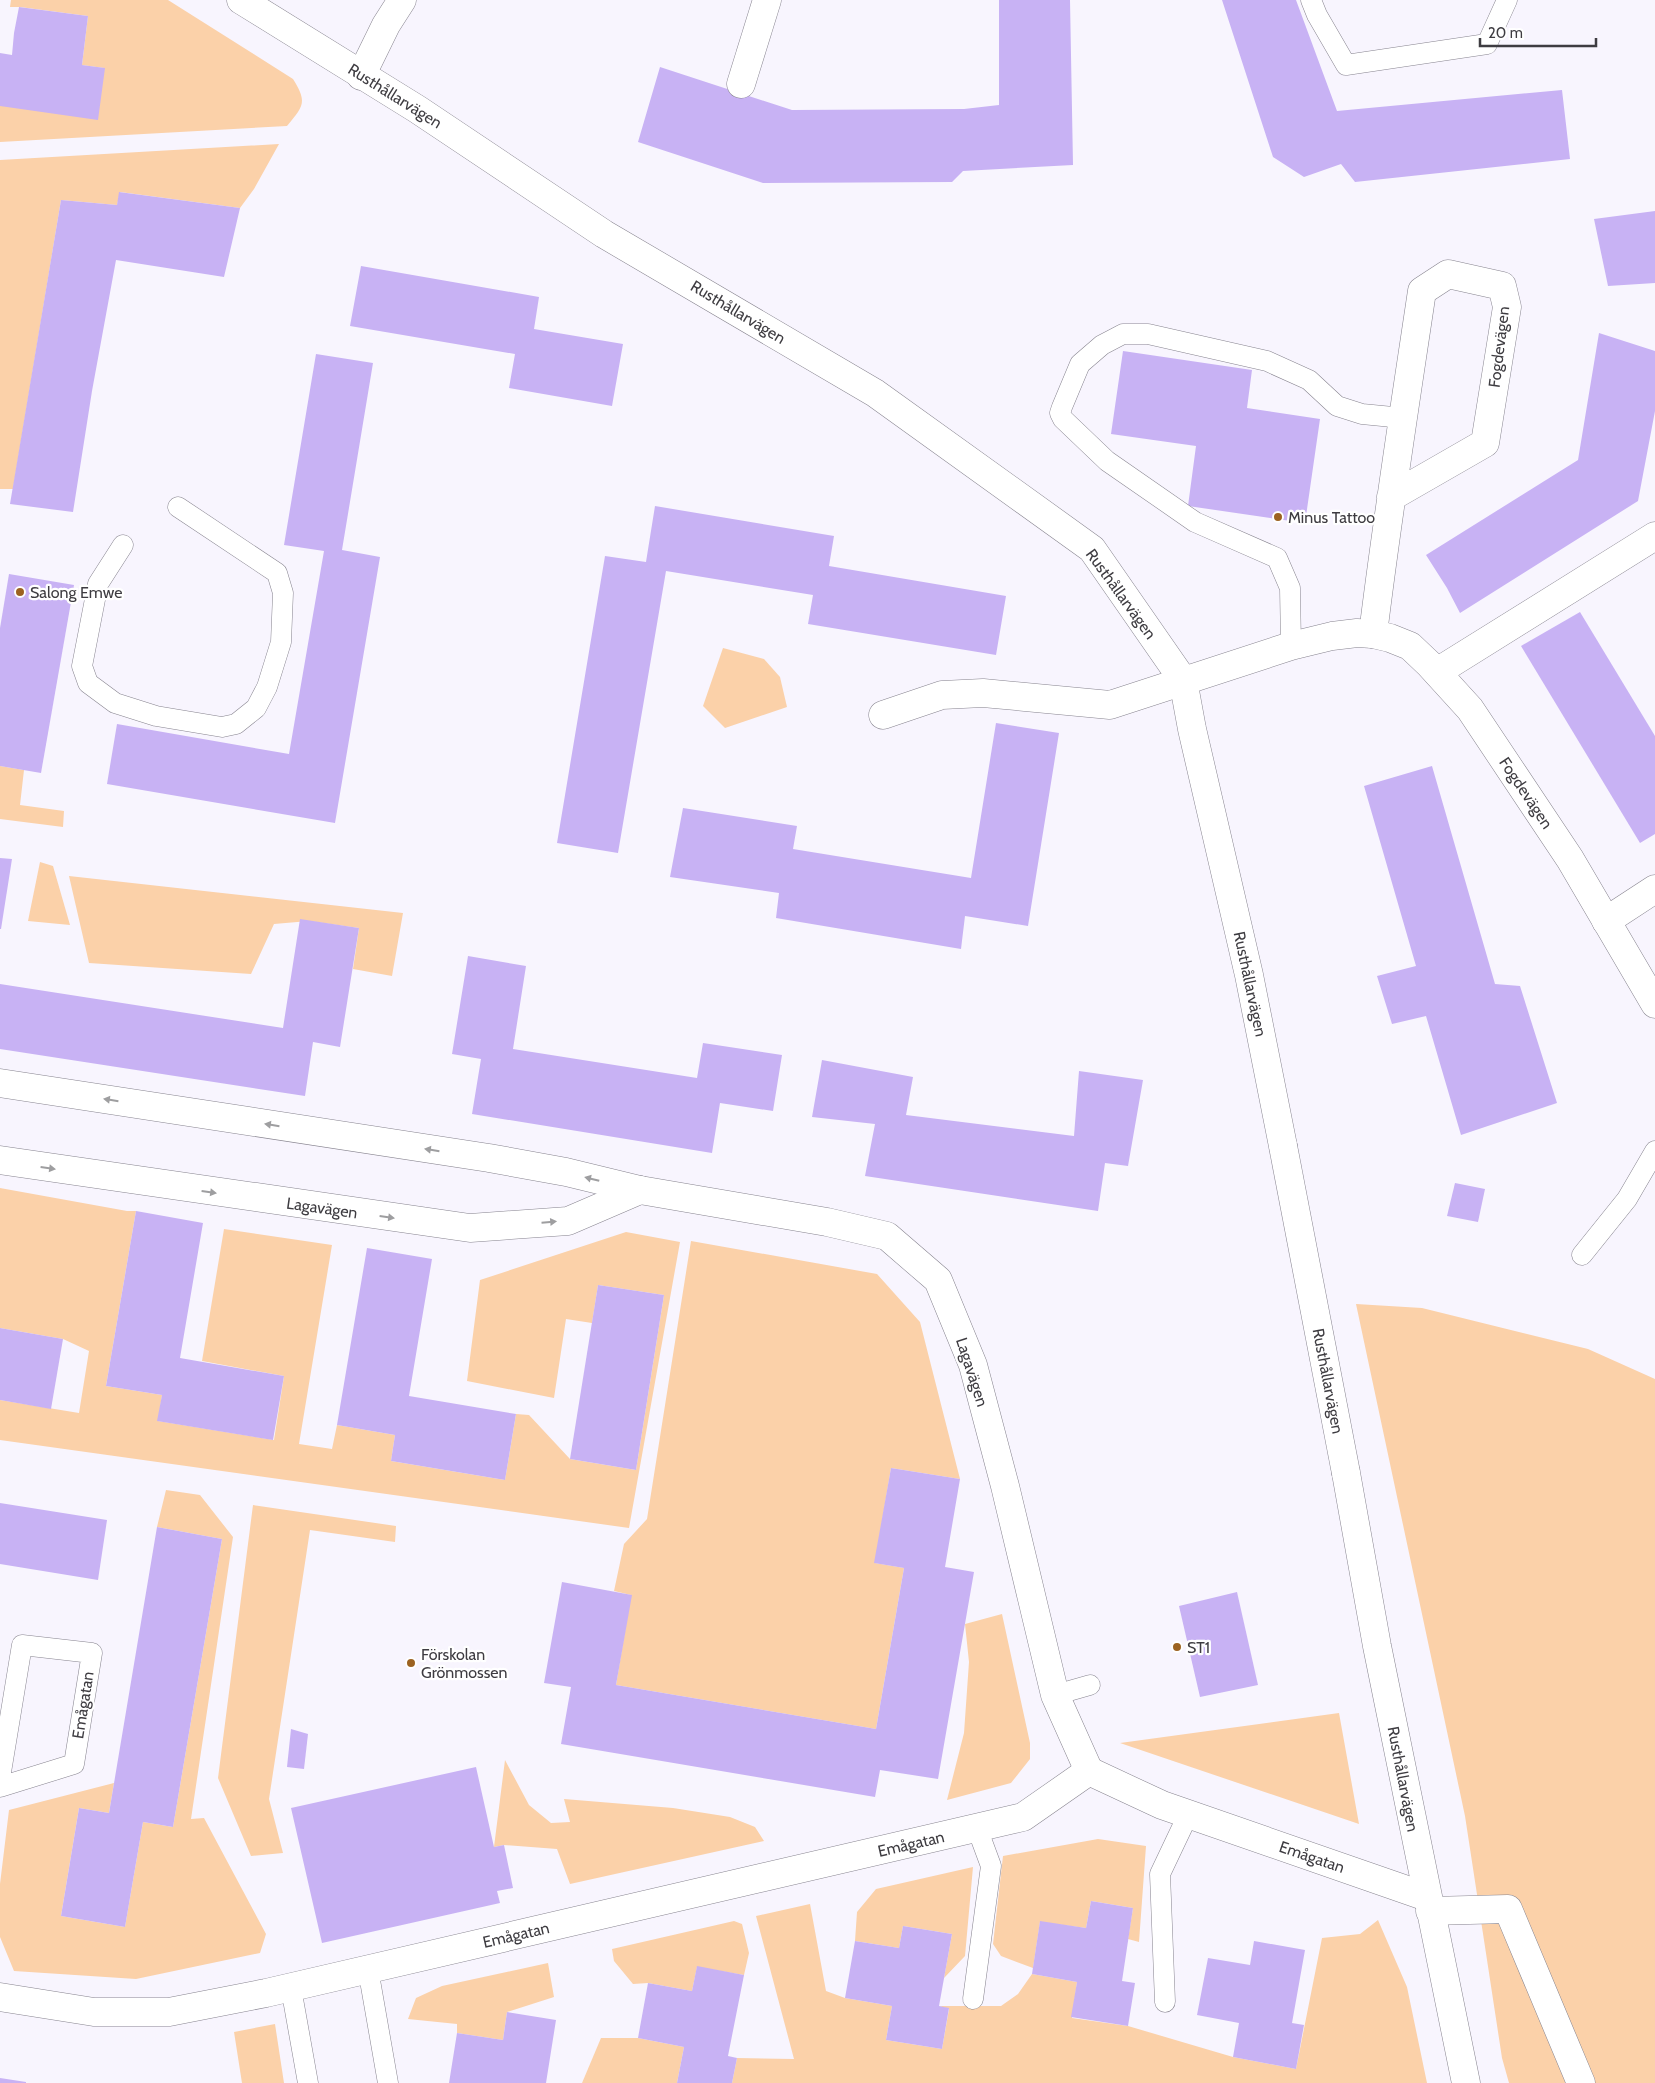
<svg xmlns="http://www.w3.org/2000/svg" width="1655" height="2083" viewBox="0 0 1655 2083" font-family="Cabin,sans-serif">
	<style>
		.green { fill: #fbd1a9 }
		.building { fill: #c8b2f4 }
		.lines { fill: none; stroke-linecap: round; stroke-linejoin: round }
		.service-casing { stroke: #87848f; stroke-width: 21 }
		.pedestrian-casing { stroke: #87848f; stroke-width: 29 }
		.minor-casing { stroke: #87848f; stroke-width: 29 }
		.service { stroke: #fff; stroke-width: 20 }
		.pedestrian { stroke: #fff; stroke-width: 28 }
		.minor { stroke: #fff; stroke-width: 28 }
		.minor-bridge-casing { stroke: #87848f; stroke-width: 29; stroke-linecap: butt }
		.minor-bridge { stroke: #fff; stroke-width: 28 }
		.oneway { fill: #9e9ea0 }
		.poi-dot { fill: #9c6221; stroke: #fff; stroke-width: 2 }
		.labels { text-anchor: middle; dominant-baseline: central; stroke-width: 4.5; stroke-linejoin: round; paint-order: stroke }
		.street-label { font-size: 16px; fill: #3e3c41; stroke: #fff }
		.poi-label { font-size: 16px; fill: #3e3c41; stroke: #fff; text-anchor: start }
	</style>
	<rect width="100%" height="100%" fill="#f8f5fe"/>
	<!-- green -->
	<g class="green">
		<path d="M11,0h157l125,79c15,24 10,27 -6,47l-287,16v-36l104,-38 -22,-3 6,-49 -68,-9h-10z"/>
		<path d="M279,144l-25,45 -14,19 -120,-16 -3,13 -56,-5 -48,289h-13v-329z"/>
		<path d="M723,648l41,11 16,18 7,30 -62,21 -22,-22z"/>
		<path d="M0,766l24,4 -4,35 44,6 -1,16 -63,-8z"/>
		<path d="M40,862l13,4 17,59 -42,-4z"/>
		<path d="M69,876l334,37 -11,63 -39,-7 6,-41 -50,-7 -35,3 -23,50 -162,-11z"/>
		<path d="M0,1188l127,23h9l-30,175 56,9 -4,26 116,19 10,-64 -82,-15 22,-132 108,16 -33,199 33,5 5,-24 58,10 -4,26 114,19 11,-66 13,1 41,44 66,11 28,-175 -66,-10 -6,38 -26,-4 -12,79 -87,-17 13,-101 146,-48 54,10 -51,286 -629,-88v-40l79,13 10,-62 -26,-12 -63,-11z"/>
		<path d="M691,1241l186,33 43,48 40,157 -69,-11 -16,95 29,5 -28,161 -260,-44 15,-90 -17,-4 10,-47 23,-25z"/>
		<path d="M1356,1304l66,4 166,41 67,30v704h-146l-7,-25 -37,-242z"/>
		<path d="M166,1490l34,5 33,42 -42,282 13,-1 62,116 -6,19 -124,26 -122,-8 -14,-34v-53l9,-74 105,-27 -5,30 -30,-5 -18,108 64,11 18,-105 30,5 49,-288 -65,-12z"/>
		<path d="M253,1505l143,21 -1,16 -85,-12 -41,269 14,54 -32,3 -33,-78z"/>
		<path d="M1002,1614l28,129v16l-19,24 -64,17 17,-67 5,-71 -4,-38z"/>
		<path d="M1339,1713l20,111 -239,-81 190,-26z"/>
		<path d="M505,1760l24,45 22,18 19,-1 -6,-23 109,9 57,9 25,10 9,14 -194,43 -13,-35 -53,-4 -10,2z"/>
		<path d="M1098,1839l48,7 -7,96 -11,-3 5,-31 -42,-7 -5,27 -46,-6 -7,46 -32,-12 -8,-12 10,-88z"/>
		<path d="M973,1867l-8,89 -21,22 8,-44 -49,-8 -4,22 -44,-7 2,-29 19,-23z"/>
		<path d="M810,1904l16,87 19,7 47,8 -6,34 56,9 7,-40 -10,-3h62l17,-12 14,-20 45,8 -5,36 56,8 105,31 63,12 26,-131 38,-4 18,-14 29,67 20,96h-695l5,-25 57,1 -38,-143z"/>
		<path d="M734,1921l8,3 7,29 -5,22 -47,-8 -5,24 -44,-8 -15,1 -19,-23 -2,-12z"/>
		<path d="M548,1963l6,34 -47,15 -4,28 -46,-7v-9l-49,-5 8,-21 26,-12z"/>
		<path d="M275,2024l9,59h-42l-8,-51z"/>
		<path d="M601,2038h37l46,9 -7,36h-95z"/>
	</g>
	<!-- building -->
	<g class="building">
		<path d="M999,0h71l3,165 -110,6 -11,11 -189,1 -125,-41 22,-75 132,43 172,-1 35,-4z"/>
		<path d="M1222,0h74l41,111 225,-21 8,69 -215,23 -14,-18 -37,13 -31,-20z"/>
		<path d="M19,7l69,9 -6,49 23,3 -7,52 -98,-14v-53l12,2 2,-22z"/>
		<path d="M119,192l121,16 -16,69 -108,-17 -24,131 -19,121 -63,-8 51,-304 56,5z"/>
		<path d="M1655,211v72l-47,3 -14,-67z"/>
		<path d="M361,266l178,31 -5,32 89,15 -11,62 -103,-18 6,-34 -165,-28z"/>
		<path d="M1599,333l56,18v60l-17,90 -178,112 -13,-25 -21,-33 152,-95z"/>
		<path d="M1123,351l129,19 -5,38 73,11 -15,104 -117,-17 8,-60 -85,-12z"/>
		<path d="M316,354l57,9 -31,187 38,7 -45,266 -228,-39 10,-60 172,30 35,-203 -40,-6z"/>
		<path d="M655,506l179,30 -5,30 177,30 -10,59 -188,-31 5,-29 -147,-24 -48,282 -61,-10 48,-287 41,6z"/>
		<path d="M9,574l65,11 -33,188 -41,-7v-138z"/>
		<path d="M1580,612l75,124v98l-15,9 -119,-197z"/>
		<path d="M996,723l63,10 -31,193 -63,-10 -4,33 -185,-31 3,-25 -109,-16 13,-69 114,18 -4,23 178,29z"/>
		<path d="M1432,766l63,218 25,2 37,117 -96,32 -35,-119 -34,8 -15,-48 39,-10 -52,-180z"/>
		<path d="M0,858l12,1 -11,70h-1z"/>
		<path d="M300,919l59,9 -19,119 -27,-5 -8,54 -305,-47v-65l283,44z"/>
		<path d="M468,956l58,10 -13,83 184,29 6,-35 79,12 -9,56 -53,-8 -8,50 -240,-39 9,-55 -29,-5z"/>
		<path d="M822,1060l91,17 -7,38 168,21 5,-65 64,9 -15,86 -23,-3 -7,48 -233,-35 10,-52 -63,-7z"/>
		<path d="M1455,1183l30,6 -7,33 -31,-6z"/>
		<path d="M136,1211l67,12 -23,135 104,18 -11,64 -116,-19 5,-26 -56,-9z"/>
		<path d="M367,1248l65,11 -23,137 107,18 -11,66 -114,-19 4,-26 -58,-10z"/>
		<path d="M598,1285l66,10 -28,175 -66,-11z"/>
		<path d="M0,1328l63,11 -12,70 -51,-9z"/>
		<path d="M891,1468l69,11 -15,88 29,5 -36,207 -58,-9 -5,27 -314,-53 10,-57 -27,-4 18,-101 70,13 -16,90 260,44 28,-161 -30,-5z"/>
		<path d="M0,1503l107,17 -9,60 -98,-16z"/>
		<path d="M157,1527l65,12 -49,288 -30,-5 -18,105 -64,-11 18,-108 30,5z"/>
		<path d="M1237,1592l21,93 -58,12 -21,-91z"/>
		<path d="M291,1729l17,5 -4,35 -17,-2z"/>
		<path d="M476,1767l18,80 10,-2 9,43 -16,3 3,12 -178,40 -31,-135z"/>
		<path d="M1091,1901l42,7 -11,73 13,2 -7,43 -57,-9 6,-35 -45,-8 8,-53 46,7z"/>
		<path d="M903,1926l49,8 -13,72 10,2 -7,41 -56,-9 6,-34 -47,-8 10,-57 44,7z"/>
		<path d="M1254,1941l51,9 -13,73 12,2 -8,44 -63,-12 6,-34 -42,-8 11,-57 42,7z"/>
		<path d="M697,1966l47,9 -16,81 9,2 -5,25h-55l7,-36 -46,-9 10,-55 44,8z"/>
		<path d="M507,2012l49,8 -10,63h-97l8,-50 46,7z"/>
		<path d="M0,2078l26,4v1h-26z"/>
	</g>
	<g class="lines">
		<!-- service casing -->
		<g class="service-casing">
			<g id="service">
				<path d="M1311,0l6,15 29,50 141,-21 20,-44"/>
				<path d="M123,545l-25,39 -16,82 6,17 27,20 41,13 66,11 14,-3 20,-16 11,-21 14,-45 2,-49 -6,-20 -99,-66"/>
				<path d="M1291,646l-1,-58 -13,-30 -82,-36 -88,-61 -44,-42 -3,-6 2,-6 18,-43 22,-19 21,-11h25l119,27 42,19 28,26 25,8 41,4"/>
				<path d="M1582,1255l45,-56 28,-48"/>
				<path d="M1055,1695l35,-10"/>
				<path d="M0,1778l22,-133 70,8 -18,111 -74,23"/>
				<path d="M368,1969l20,114"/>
				<path d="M291,1988l17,95"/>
				<path d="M973,1999l18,-133 -14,-38"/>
				<path d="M1165,2002l-5,-128 28,-59"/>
			</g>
		</g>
		<!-- pedestrian casing -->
		<g class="pedestrian-casing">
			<path id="pedestrian" d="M1430,1911l78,-2 73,174"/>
		</g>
		<!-- minor casing -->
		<g class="minor-casing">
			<g id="minor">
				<path d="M241,0l176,109 187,125 271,159 217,156 91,131 9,49 57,246 34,171"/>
				<path d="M361,76l25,-51 16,-25"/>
				<path d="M741,84l26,-84"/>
				<path d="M1373,634c14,-115 32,-229 49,-343l26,-17 54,12 5,21 -22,136 -94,54"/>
				<path d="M1437,672l218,-136"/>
				<path d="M883,715l59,-20 41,-2 127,12 181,-59 41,-10 25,-3 16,1 17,4 20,8 19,18 41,45 100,150 85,145"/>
				<path d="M1606,921l49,-32"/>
				<path d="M0,1083l489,75 77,14 74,18 187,32 60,14 51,44 35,85 32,121 50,209 34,76"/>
				<path d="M0,1160l470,68 98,-7 72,-31"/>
				<path d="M1346,1473l31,173 89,437"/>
				<path d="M1089,1771l73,34 265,92"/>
				<path d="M0,1997l94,15h75l97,-19 757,-176 66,-46"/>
			</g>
		</g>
		<!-- service -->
		<use href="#service" class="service"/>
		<!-- pedestrian -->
		<use href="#pedestrian" class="pedestrian"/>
		<!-- minor -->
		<use href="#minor" class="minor"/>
		<!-- minor-bridge casing -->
		<g class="minor-bridge-casing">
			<path id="minor-bridge" d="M1283,1146l63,327"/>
		</g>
		<!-- minor-bridge -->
		<use href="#minor-bridge" class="minor-bridge"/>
	</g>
	<!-- one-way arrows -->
	<defs><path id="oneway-solid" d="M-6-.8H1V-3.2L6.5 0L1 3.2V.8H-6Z" transform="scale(1.25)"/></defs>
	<g class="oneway">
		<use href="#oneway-solid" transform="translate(111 1100) rotate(-171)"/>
		<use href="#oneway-solid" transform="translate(272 1125) rotate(-171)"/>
		<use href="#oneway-solid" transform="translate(432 1150) rotate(-171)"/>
		<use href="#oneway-solid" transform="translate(48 1168) rotate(8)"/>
		<use href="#oneway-solid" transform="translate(592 1179) rotate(-166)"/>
		<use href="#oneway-solid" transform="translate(209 1192) rotate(8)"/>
		<use href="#oneway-solid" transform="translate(387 1217) rotate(8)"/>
		<use href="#oneway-solid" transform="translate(549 1222) rotate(-5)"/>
	</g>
	<!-- markers -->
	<g class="poi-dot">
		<circle cx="1278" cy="517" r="5"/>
		<circle cx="20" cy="592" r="5"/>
		<circle cx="1177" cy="1647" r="5"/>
		<circle cx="411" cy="1663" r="5"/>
	</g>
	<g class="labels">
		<!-- street labels -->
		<g class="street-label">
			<text transform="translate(395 96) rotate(32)">Rusthållarvägen</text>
			<text transform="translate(738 312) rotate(31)">Rusthållarvägen</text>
			<text transform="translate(1499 347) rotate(-83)">Fogdevägen</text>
			<text transform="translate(1121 594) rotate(54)">Rusthållarvägen</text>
			<text transform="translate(1526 793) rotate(56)">Fogdevägen</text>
			<text transform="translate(1250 984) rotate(78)">Rusthållarvägen</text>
			<text transform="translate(322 1208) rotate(8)">Lagavägen</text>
			<text transform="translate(972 1372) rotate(72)">Lagavägen</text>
			<text transform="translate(1328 1381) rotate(79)">Rusthållarvägen</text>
			<text transform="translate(83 1705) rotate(-81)">Emågatan</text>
			<text transform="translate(1403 1779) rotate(79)">Rusthållarvägen</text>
			<text transform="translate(911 1844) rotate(-13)">Emågatan</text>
			<text transform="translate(1312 1857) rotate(19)">Emågatan</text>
			<text transform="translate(516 1935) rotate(-13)">Emågatan</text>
		</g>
		<!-- poi labels -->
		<g class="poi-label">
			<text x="1288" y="517">Minus Tattoo</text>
			<text x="30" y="592">Salong Emwe</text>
			<text x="1187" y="1647">ST1</text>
			<text x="421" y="1654">Förskolan<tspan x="421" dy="18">Grönmossen</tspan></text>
		</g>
	</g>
	<!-- scale -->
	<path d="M1480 38v8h116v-8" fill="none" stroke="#3e3c41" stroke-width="2.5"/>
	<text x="1488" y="38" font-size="15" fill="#3e3c41" stroke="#ffffff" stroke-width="4" paint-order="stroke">20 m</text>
</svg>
